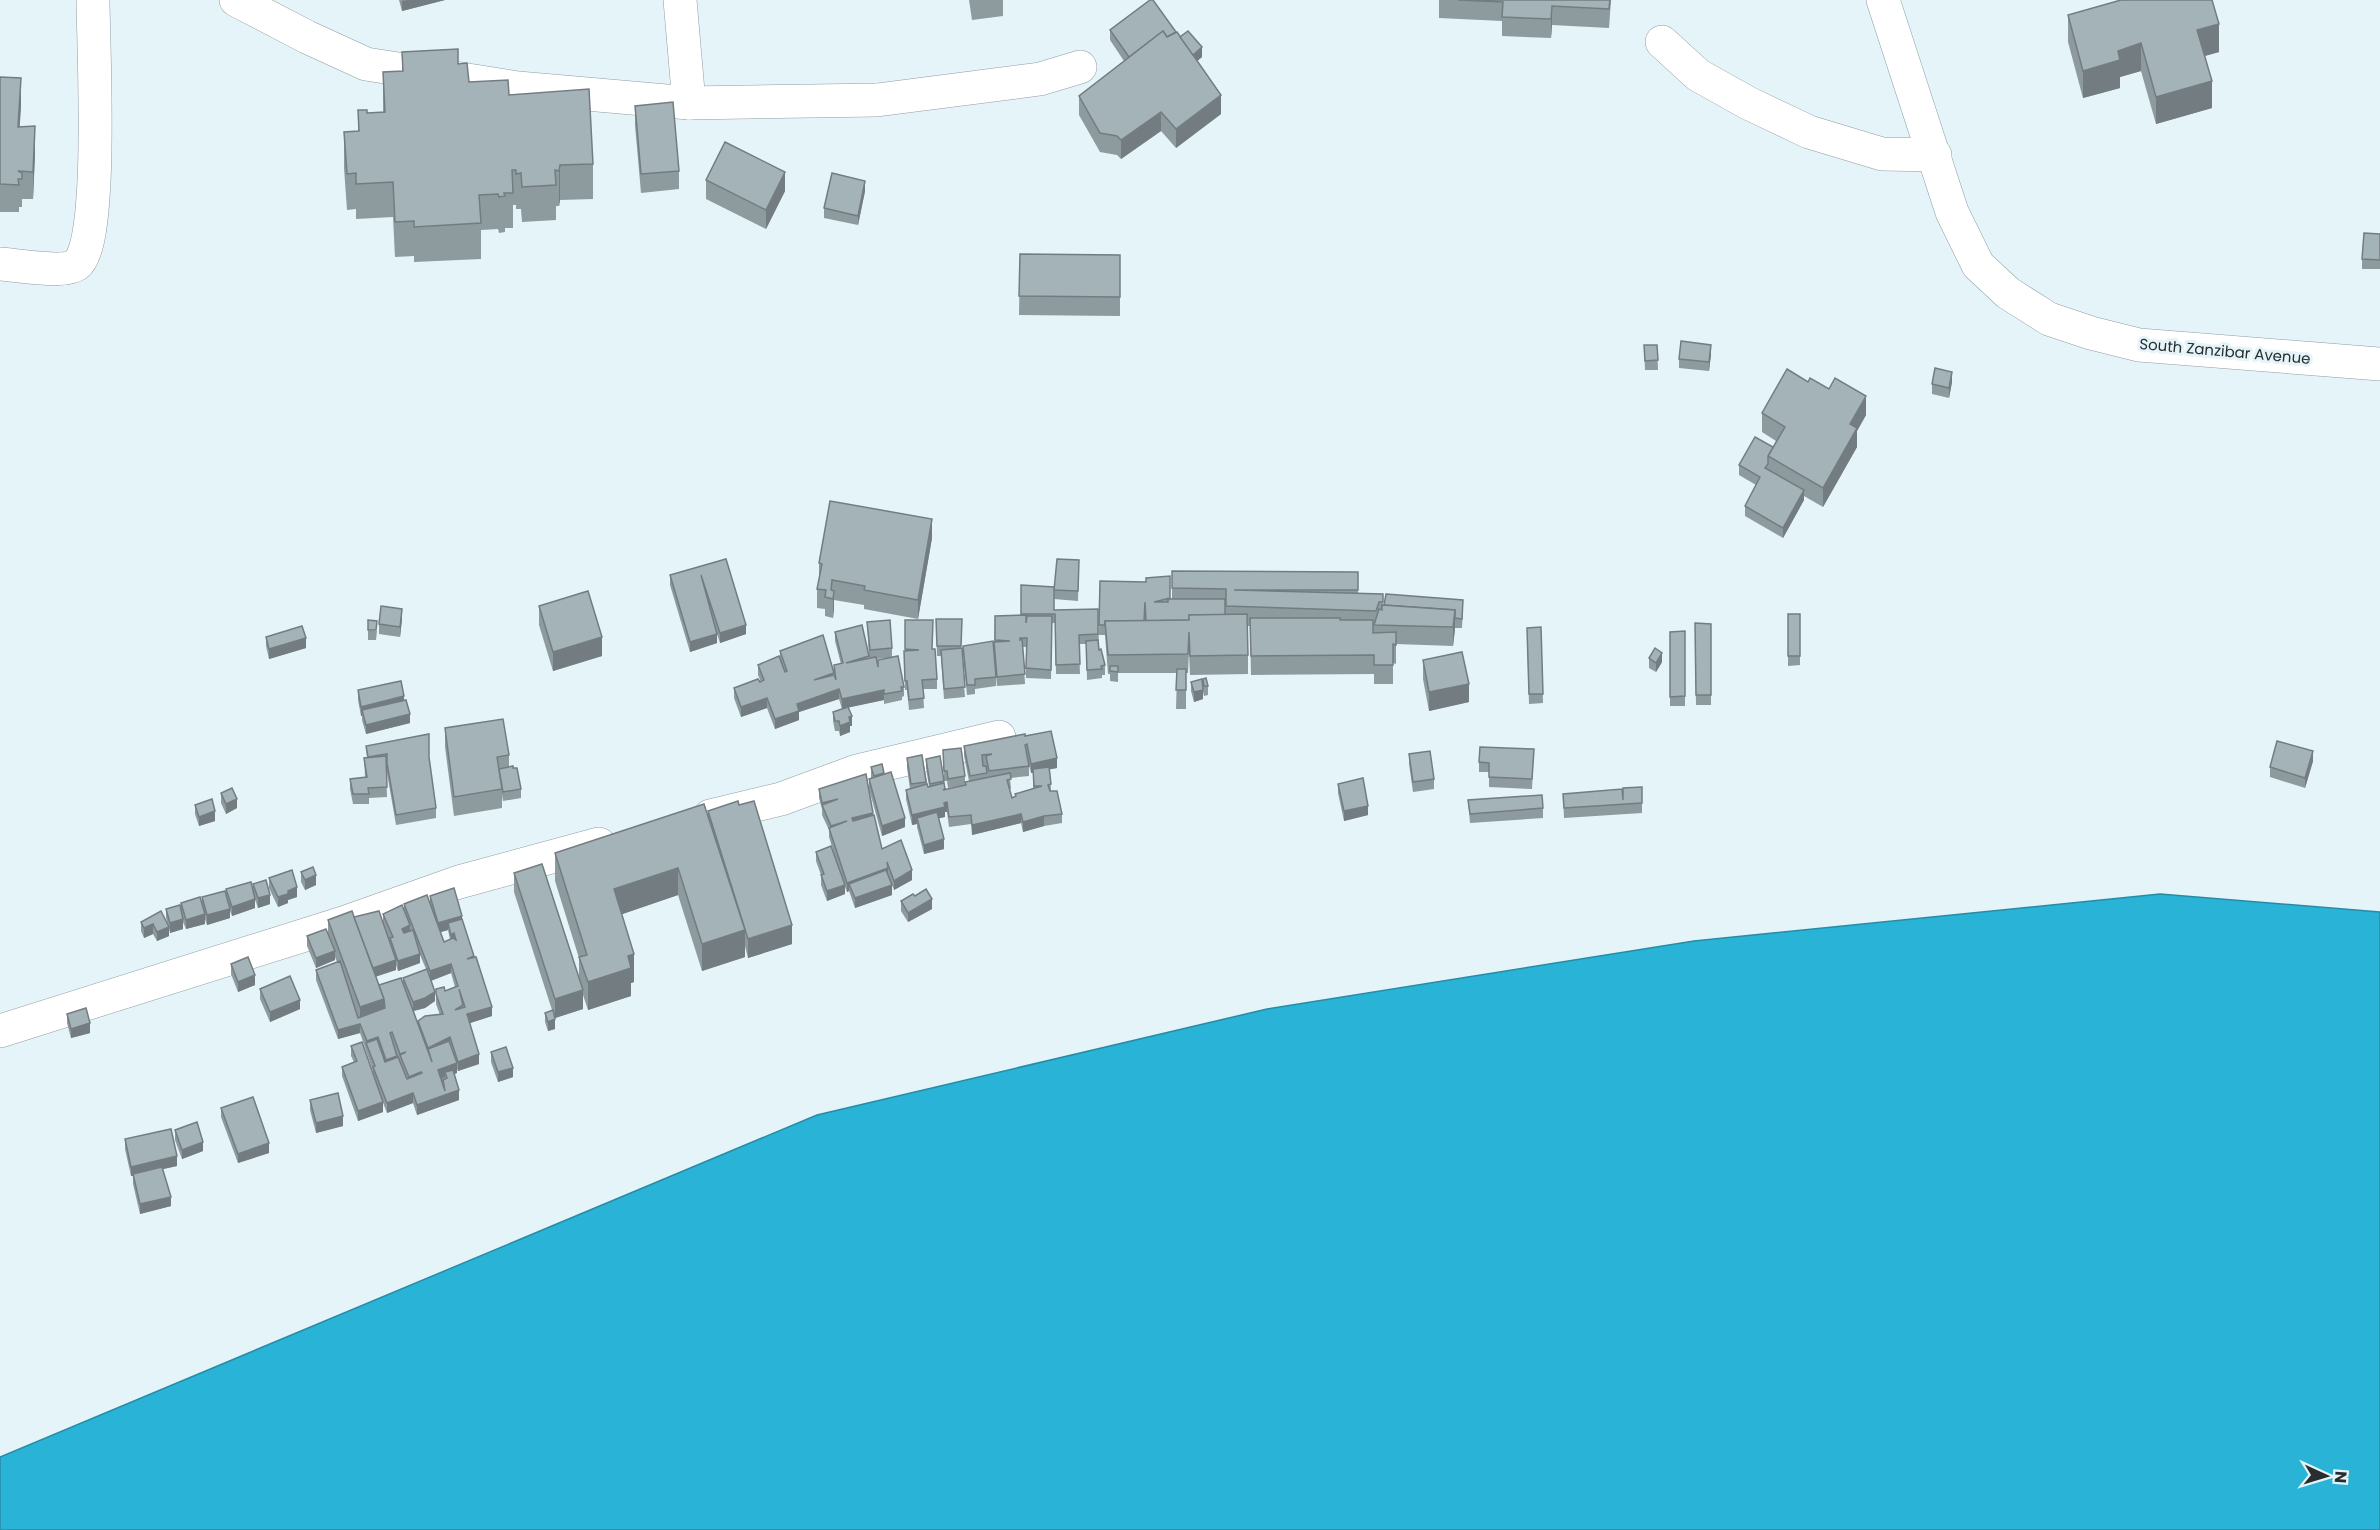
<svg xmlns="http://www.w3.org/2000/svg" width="2380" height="1530" viewBox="0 0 2380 1530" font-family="Poppins,sans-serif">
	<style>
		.water { fill: #28b3d7; stroke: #288ba5; stroke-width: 1.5 }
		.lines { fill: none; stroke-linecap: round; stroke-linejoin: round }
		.minor-casing { stroke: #8f9ea3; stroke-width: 34 }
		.minor { stroke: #fff; stroke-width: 33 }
		.wall { fill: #8d9a9e; fill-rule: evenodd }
		.shaded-wall { fill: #737d81 }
		.building { fill: #a4b3b8; stroke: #737d81; stroke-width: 1.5; fill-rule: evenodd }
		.labels { text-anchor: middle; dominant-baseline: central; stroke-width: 6; stroke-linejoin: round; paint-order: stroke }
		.street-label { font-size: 15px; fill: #282e30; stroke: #e4f4f9 }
	</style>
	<rect width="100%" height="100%" fill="#e4f4f9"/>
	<!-- water -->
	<path class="water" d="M2160,894l220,18v618h-2380v-73l817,-342 450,-106 427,-68z"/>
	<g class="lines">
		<!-- minor casing -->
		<g class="minor-casing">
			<g id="minor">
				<path d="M236,0l71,37 59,27 152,24 171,15 188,-3 163,-21 40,-12"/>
				<path d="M680,0l9,103"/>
				<path d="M1883,0l69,212 26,53 30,28 41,26 42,14 48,12 241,19"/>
				<path d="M1662,42l36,33 50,28 61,29 73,22 53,1"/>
				<path d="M0,264c17,1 65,10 77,0 27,-19 16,-224 16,-264"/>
				<path d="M710,816l71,-17 76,-28 142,-34"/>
				<path d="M0,1031l343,-108 116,-41 140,-38"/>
			</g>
		</g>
		<!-- minor -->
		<use href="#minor" class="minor"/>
	</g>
	<!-- wall -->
	<g class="wall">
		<path d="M399,0h46l-43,11z"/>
		<path d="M969,0h34v16l-31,4z"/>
		<path d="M1439,0h172l-2,28 -57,-3 -1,13 -49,-2v-15l-63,-3z"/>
		<path d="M2068,15l151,37 -14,4 7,52 -56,16 -15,-53 -21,6v11l-37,10 -15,-56z"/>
		<path d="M1110,30l70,7 22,20 -5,4 24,53 -45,34 -15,-17 -40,28 -4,-4 -17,-3 -21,-37v-19l45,-35 -14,-21z"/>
		<path d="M402,52l56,12 11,18 40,13 84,69v35l-33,1 -1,6h-3v14l-34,2 -1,-13h-5v-4h-3v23h-8v4l-6,1 -1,-4 -17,1v29l-67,3v-6l-19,1 -2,-40 -37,2v-10l-9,1 -3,-42v-36l14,-1v-21l9,3 16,-1v-40l19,-1z"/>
		<path d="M0,77l21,29 -2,21 16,27 -2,45h-11v8h-3v5h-19z"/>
		<path d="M635,106l44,65v18l-38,4 -6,-68z"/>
		<path d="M706,180l79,11 -19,38 -60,-30z"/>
		<path d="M865,191l-7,34 -34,-7v-10z"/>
		<path d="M2380,234v35h-18v-10z"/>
		<path d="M1020,254l100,1v61l-101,-1z"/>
		<path d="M1644,345h13l1,25h-13z"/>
		<path d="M1711,354l-2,17 -30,-3v-9z"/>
		<path d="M1952,382l-3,16 -17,-4v-10z"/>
		<path d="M1762,413l104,2 -9,16v16l-34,60 -19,-11v4l-21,38 -38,-22v-10l11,-21 -17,-10v-10l34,-18 3,-6 -14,-9z"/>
		<path d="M932,538l-14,81 -54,-10v-4l-30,-5 -1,18 -8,-2v-7l-8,-1v-19l2,-10v-16z"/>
		<path d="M726,559l20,75 -26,9 -3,-9v9l-27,9 -20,-67v-10z"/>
		<path d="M1079,560l-1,41 -24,-2v-9z"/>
		<path d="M1172,571l186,1v22h25v11l80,4 -1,19h-7l-2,18 -57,-2v20l-3,-1v21h-19v-10l-123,1 -1,-49h-2v48l-58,1 -1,-24 -1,22h-2v36h-10l1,-36h-59v9l-8,-1v-7h-2l-3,-39h-6l1,-54 72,18z"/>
		<path d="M1021,585l33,25 44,-1 1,41 6,15v10h-3v3l-15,2 -1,-36h-7l1,30h-24l-1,-51h-3l-1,56 -25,-1v-31h-3l2,37 -28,2 -3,-34 1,-36h26z"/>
		<path d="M539,606l63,50 -49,15 -14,-46z"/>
		<path d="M1788,614h12v51l-12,1z"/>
		<path d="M402,619l-2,18 -21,-3v-10z"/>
		<path d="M936,619h26l-1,29 4,49 -21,2 -3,-43h-4z"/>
		<path d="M905,620l27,29 5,30v10h-14l1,19 -15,2 -2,-20h-2l-1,-39h1z"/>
		<path d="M867,622l25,26v9l12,30v9l-2,1v3l-18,4v-4l-35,7 3,19h-2v6l-10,4 -1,-5h-4l-2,-10v-9l9,-3 -3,-10 -40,13v8l-24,9 -8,-21 -26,9 -7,-19v-10l27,-6 -3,-7v-10l22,-8v-6l54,24 1,2 -1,-12 7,-1 -6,-23v-9l27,-7 7,33zM888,658l-10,9 -2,-8z"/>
		<path d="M1695,623l16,1v81h-15z"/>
		<path d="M1541,627l2,76 -14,1 -2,-67z"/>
		<path d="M368,630l9,1 -1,9h-8z"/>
		<path d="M1685,631v75h-15v-74z"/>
		<path d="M266,637l40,11 -37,11 -3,-13z"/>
		<path d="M963,646l33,31v9l-21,3v5l-8,1 -4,-40z"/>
		<path d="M1649,658l13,4 -6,10 -7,-4z"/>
		<path d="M1423,660l46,42 -40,9 -6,-32z"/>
		<path d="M1203,679l5,7v9l-4,1 -1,-4v7l-9,3 -3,-11v-9l12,2z"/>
		<path d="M358,690l46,10 6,23 -44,11 -4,-14v-4h-1l-3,-16z"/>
		<path d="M445,728l64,27v12l12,22v9l-18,3 -1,-6v13l-48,8 -9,-69z"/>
		<path d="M1025,736l32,32 -7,1 1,22 11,23v9l-18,3 -21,6 -2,-9 -49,12 -1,-11 -22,3 -2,-15h-2v5l-7,1 6,31 -20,5 -7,-27v-3l-5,1 -6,-26v-9l4,-1 -3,-21v-10l15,-3 6,32 1,-1 -3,-18v-9l18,22 1,9 19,-4 -16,2 -1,-7h-3l-1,-31 22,26v10v-4l4,-1 -5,-25v-10zM1026,754l5,19h2v16l-18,5v2l-3,2 -3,-9h2l-1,-11 19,-2v-10z"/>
		<path d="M366,746l63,12 7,50v10l-40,7 -9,-52v-9h-1l1,33 -18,1v6h-16l-3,-15v-10l15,-2 -1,-19h3z"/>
		<path d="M1534,749l-2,40 -43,-2v-15h-10v-10z"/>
		<path d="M1409,754l25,25v10l-21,3 -4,-28z"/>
		<path d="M2313,761l-8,27 -35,-11v-10z"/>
		<path d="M871,767l13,7 21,53 -23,9 -13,-47v-10l2,-1z"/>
		<path d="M1338,784l30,31 -24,6 -6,-28z"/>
		<path d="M1642,787v26l-78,5 -1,-24 60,4z"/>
		<path d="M819,789l54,26 9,34 30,31 -18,10 -2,-5v10l-37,13 -6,-17 -2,1 -2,-5v7l-18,7 -6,-16v-10l-5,-14v-9l20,8 -7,-23v-7l-7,-15v-6l-3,-11z"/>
		<path d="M221,793l16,15 -11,6 -5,-11z"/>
		<path d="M1468,800l75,8v10l-73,5z"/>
		<path d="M195,805l20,16 -16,5 -4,-12z"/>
		<path d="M708,811l84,133 -44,14 -3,-12v11l-43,14 -24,-76 -56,19 12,68 -3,1v13l-43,14 -5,-15v14l-28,9v11l-7,2 -3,-9v-9l7,-3 -38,-118v-19l65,107v-22l-24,-77v-28l153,-37z"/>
		<path d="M301,872l15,13 -11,5 -4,-8z"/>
		<path d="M269,878l28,19 -9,3v3l-10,4 -9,-19z"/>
		<path d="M253,884l17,20 -12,4 -5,-14z"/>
		<path d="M226,889l29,19 -23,8 -2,-5v7l-23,7 -2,-6v5l-19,5 -3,-7v7l-13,4 -1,-4v7l-12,5 -4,-7 -9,4 -3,-7v-9l27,3 -2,-7v-9h15v-6h21v-6l24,-1z"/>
		<path d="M430,896l32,24 30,96 -22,7 9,41 -21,7 -1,-2v4l-3,1 5,26 -42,15 -4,-12 -26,10 -5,-13 1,12 -25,9 -16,-45v-9l12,-5 -3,-6v-10l22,27v-2l-13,-38 -22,6 -22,-59v-10l21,-8 -2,-5v3l-19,8 -9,-22v-10l21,-2v-14l26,-2 29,4v-8l21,-3v-7h26zM448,930l2,10 -6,2 -4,-10zM420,955l6,14 -23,9v4l-24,3 -3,-9 20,-6v-5l2,6 22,-8zM451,973l4,14 -10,4 -9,-2v15l4,11 -22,6v4l-4,-14 11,-3 10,-7 -4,-20z"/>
		<path d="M915,896l17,13 -24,13 -7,-11v-10z"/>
		<path d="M231,964l24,21 -17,7 -7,-18z"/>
		<path d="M260,989l40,20 -30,13 -10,-23z"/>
		<path d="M67,1014l23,19 -19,5 -4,-15z"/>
		<path d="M491,1052l22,25 -15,5 -7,-20z"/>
		<path d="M310,1100l33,26 -27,7 -6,-23z"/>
		<path d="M221,1108l48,45 -31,10 -17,-46z"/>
		<path d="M175,1130l28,21 -21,8 -7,-19z"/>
		<path d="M125,1139l52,27 -14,3 8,37 -31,8 -7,-30v-8h-2l-6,-27z"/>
	</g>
	<!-- shaded-wall -->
	<g class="shaded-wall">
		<path d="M408,0h37l-43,11v-10z"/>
		<path d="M1552,6v19l-1,13v-19z"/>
		<path d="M2219,24v28l-22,6v-28z"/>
		<path d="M2141,43v28l-21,6v11l-37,10v-27l35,-20z"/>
		<path d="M1202,47v10l-12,10v-10z"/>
		<path d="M21,78v28l-3,48v-27z"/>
		<path d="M2212,81v27l-56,16v-27z"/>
		<path d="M1221,95v19l-45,34v-19z"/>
		<path d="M1161,112v19l-40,28v-19z"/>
		<path d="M35,126v28l-2,45v-27z"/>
		<path d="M560,165v35l-1,6v-35z"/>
		<path d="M785,172v19l-19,38v-19z"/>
		<path d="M865,181v10l-7,34v-9z"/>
		<path d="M1711,345v9l-2,17v-9z"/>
		<path d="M1952,372v10l-3,16v-10z"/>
		<path d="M1866,396v19l-9,16v16l-34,60v-19l27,-64z"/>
		<path d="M1804,490v10l-21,38v-10z"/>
		<path d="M932,519v19l-14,81v-19z"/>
		<path d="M834,591v19l-1,8v-19z"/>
		<path d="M402,609v10l-2,18v-10z"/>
		<path d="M1455,610v19l-2,17v-19z"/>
		<path d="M746,625v9l-26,9v-10z"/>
		<path d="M717,634v9l-27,9v-10z"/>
		<path d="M602,637v19l-49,15v-19z"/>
		<path d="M306,638v10l-37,11v-10z"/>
		<path d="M1662,653v9l-6,10v-9z"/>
		<path d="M1469,684v18l-40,9v-19z"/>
		<path d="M839,689v10l-40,13v8l-24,9v-10l22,-15z"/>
		<path d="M884,690v10l-42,9v-10z"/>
		<path d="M1203,690v9l-9,3v-10z"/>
		<path d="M404,696v10l-42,4v6h-1v-9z"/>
		<path d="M767,698v10l-26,9v-10z"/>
		<path d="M410,714v9l-44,11v-9z"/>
		<path d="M852,716v10h-2v6l-10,4v-10l9,-9z"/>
		<path d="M2313,751v10l-8,27v-10z"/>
		<path d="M1057,758v10l-26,5v-9z"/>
		<path d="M237,799v9l-11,6v-10z"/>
		<path d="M947,802v10h-2v5l-27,6 -1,-5v6l-5,1v-10z"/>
		<path d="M1368,806v9l-24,6v-10z"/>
		<path d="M215,811v10l-16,5v-9z"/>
		<path d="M873,813v10l-21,5v-10z"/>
		<path d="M1021,814v9l-49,12v-10z"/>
		<path d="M1044,816v10l-21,6v-10z"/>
		<path d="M905,818v9l-23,9v-10z"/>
		<path d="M944,839v10l-20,5v-9z"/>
		<path d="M678,868v27l-64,22v-28z"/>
		<path d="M888,868v10l-39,6v7l-2,1v-9z"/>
		<path d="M912,870v10l-18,10v-9z"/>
		<path d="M316,875v10l-11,5v-10z"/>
		<path d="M845,885v9l-18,7v-10z"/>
		<path d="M892,885v10l-37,13v-10z"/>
		<path d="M297,887v10l-9,3v3l-10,4v-10l10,-6z"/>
		<path d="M270,895v9l-12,4v-10z"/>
		<path d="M255,899v9l-23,8v-9z"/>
		<path d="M932,899v10l-24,13v-9z"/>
		<path d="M230,909v9l-23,7v-10z"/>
		<path d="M205,914v10l-19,5v-9z"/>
		<path d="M462,916v10l-14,-3v7l-10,3v-10z"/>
		<path d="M183,919v10l-13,4v-10z"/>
		<path d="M153,924v10l-9,4v-10z"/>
		<path d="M410,925v10l-8,4v-10z"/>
		<path d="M792,925v19l-44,14v-19z"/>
		<path d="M169,927v9l-12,5v-9z"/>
		<path d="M745,930v27l-43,14v-27z"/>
		<path d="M454,933v10l-3,1v-9z"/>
		<path d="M335,951v9l-19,8v-10z"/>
		<path d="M420,954v9l-22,8v-10z"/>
		<path d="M634,954v28l-3,1v13l-43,14v-28l40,-26z"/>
		<path d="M396,960v10l-24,8v-10z"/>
		<path d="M451,964v9l-21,8v-10z"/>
		<path d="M255,975v10l-17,7v-10z"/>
		<path d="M583,990v19l-28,9v-19z"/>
		<path d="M435,992v9l-10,7 -12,3v-9z"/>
		<path d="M384,999v18l-24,7v9l-22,6v-9l22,-6v-17z"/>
		<path d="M300,1000v9l-30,13v-10z"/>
		<path d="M492,1007v9l-25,8v-10z"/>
		<path d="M555,1019v10l-7,2v-9z"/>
		<path d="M90,1023v10l-19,5v-9z"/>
		<path d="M450,1037v9l-22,3v8v-9z"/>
		<path d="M479,1054v10l-21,7v-9z"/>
		<path d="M457,1063v10l-10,4 -2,-5v5l-7,3v-10z"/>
		<path d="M513,1068v9l-15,5v-10z"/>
		<path d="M421,1072v9l-12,5v-9z"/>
		<path d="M459,1090v10l-42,15v-10z"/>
		<path d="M413,1093v10l-26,10v-10z"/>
		<path d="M383,1102v10l-25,9v-10z"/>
		<path d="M343,1116v10l-27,7v-10z"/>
		<path d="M203,1142v9l-21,8v-9z"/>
		<path d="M269,1143v10l-31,10v-9z"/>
		<path d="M177,1156v10l-46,10v-9z"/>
		<path d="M171,1197v9l-31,8v-10z"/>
	</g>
	<!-- building -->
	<g class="building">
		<path d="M1150,0h3l23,32 -9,5 -4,-6 -34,26 -19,-27z"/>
		<path d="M1458,0h152l-1,9 -57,-3 -1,13 -49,-2 1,-15z"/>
		<path d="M2121,0h91l7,24 -22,6 15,51 -56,16 -15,-54 -23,8 2,9 -37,11 -15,-56z"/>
		<path d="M1163,31l4,6 10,-5 44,63 -45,34 -15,-17 -40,28 -4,-4 -17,-3 -21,-37z"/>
		<path d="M1188,31l14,16 -9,8 -13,-18z"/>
		<path d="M458,49v15l9,-1 2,19 39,-2 1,15 80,-6 4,75 -33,1 -1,6 -4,-1 1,15 -34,2 -1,-14 -5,1v-4h-4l1,23h-9l1,3 -6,1 -1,-3 -19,1 2,28 -67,4v-6l-19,1 -2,-40 -37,2v-11l-9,1 -3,-42 15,-1 -1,-21h9v3l18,-1 -2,-40 20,-1 -1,-19z"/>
		<path d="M0,77l21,1 -3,49 17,-1 -2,46 -15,-1 4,2v6h-4l1,6 -19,-1z"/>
		<path d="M673,102l6,69 -38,3 -6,-68z"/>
		<path d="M725,142l60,30 -19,38 -60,-30z"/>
		<path d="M832,173l33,8 -7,35 -34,-8z"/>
		<path d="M2364,233l16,1v26l-18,-1z"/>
		<path d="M1020,254l100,1v42l-101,-1z"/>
		<path d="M1681,341l30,4 -2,17 -30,-3z"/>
		<path d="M1644,345h13l1,15 -13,1z"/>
		<path d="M1935,368l17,4 -3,16 -17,-4z"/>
		<path d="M1787,369l21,13 2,-4 19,11 6,-11 31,18 -16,28 7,4 -34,60 -55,-32 17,-29 -23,-14z"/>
		<path d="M1755,437l18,10 -5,9v8l-3,4 39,22 -21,38 -38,-22 15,-29 -21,-12z"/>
		<path d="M830,501l102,18 -14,81 -54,-10 1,-4 -33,-6 -1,10 3,1 -1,8 -8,-2 1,-7 -9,-1 5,-25 -3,-1z"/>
		<path d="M726,559l20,66 -26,8 -19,-58 16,59 -27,8 -20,-67z"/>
		<path d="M1057,559l22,1 -1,31 -24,-1z"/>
		<path d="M1172,571l186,1v18h-124l149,4v8h-4l-3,9 -150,-5v-17l-54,-1z"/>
		<path d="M1170,576v22l-16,4h14v-3h57v16h-36v5l-43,1 -1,-19 -1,19h-39v4h-6l1,-44 46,1v-4z"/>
		<path d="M1021,585l33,2v23l44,-1v25l-19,1 1,29 -24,1 -1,-51h-34z"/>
		<path d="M588,591l14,46 -49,15 -14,-46z"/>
		<path d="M1386,594l77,6 -1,19 -7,-1v-8l-71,-5z"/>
		<path d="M1382,605l73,5 -2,17 -79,-2 5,-16 3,1z"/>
		<path d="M381,606l21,3 -2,18 -21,-3z"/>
		<path d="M1247,614l1,41 -58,1 -1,-24 -1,22 -80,1 -3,-34 84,-1v-5z"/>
		<rect x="1788" y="614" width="12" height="42"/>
		<path d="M1026,615v8l1,-7h25l-1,54 -25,-2 1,-30h-7v2l2,-1 3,35 -28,3 -3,-35 16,-1 -15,-1v-24z"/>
		<path d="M1250,618h90v2h33v13l23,-1v13l-3,-1v21h-19v-10l-123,1z"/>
		<path d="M936,619h26l-1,27h-24z"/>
		<path d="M368,620l9,1 -1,9h-8z"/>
		<path d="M890,620l2,28 -22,2 -3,-28z"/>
		<path d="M905,620h28l-1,29h3l2,30 -15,1 2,18 -15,2 -2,-19h-2l-1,-30 15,-1 -14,-1z"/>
		<path d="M1695,623l16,1v71h-15z"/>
		<path d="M862,625l7,31 -23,7 30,-6 2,10v-7l20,-4 6,31h-3l1,4 -18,3v-4l-42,9 -3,-10 -42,15 2,7 -24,8 -8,-21 -26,9 -7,-19 24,-9 2,3 4,-2 -6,-15 21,-9 6,16 2,-1 -7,-20 43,-16 11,38 -20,7 20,-5 2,5 -2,-15 9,-2 -8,-31z"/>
		<path d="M302,626l4,12 -37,11 -3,-12z"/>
		<path d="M1541,627l2,67h-14l-2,-66z"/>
		<path d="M1685,631v65l-15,1v-65z"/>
		<path d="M1098,640l1,10 2,-1 4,16 -4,1 1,3 -15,1 -1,-29z"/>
		<path d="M993,641l3,36 -21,2v6h-8l-4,-39z"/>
		<path d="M962,648l3,39 -21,2 -3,-39z"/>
		<path d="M1655,648l7,5 -6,10 -7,-5z"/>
		<path d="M1462,652l7,32 -40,8 -6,-32z"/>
		<path d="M1110,666h8v6l-8,-1z"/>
		<path d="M1177,669h9v21h-10z"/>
		<path d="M1206,678l2,8h-4l-1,-7z"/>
		<path d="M1202,679l1,11 -9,2 -3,-10z"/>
		<path d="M401,681l3,15 -43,11 -3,-17z"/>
		<path d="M406,700l4,14 -44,11 -4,-15z"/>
		<path d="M848,707l4,9 -3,1 1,5 -10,4 -1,-5h-4l-2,-9z"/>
		<path d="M503,719l6,36 -12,2 5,32 -48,8 -9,-69z"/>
		<path d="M1051,731l6,27 -26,6 -4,-20 -2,1 4,21 -40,5 -3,-15 6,-2 -10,1 1,11h3l1,7 -17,3 -6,-30 61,-12v2z"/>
		<path d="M429,734v23l7,51 -40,7 -9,-52v-9l-19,3 -2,-11z"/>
		<path d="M2277,741l36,10 -8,27 -35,-11z"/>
		<path d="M1480,747l54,2 -2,30 -43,-2v-14l-10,-1z"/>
		<path d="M961,748l4,28 -17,3 -1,-8h-3l-1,-21z"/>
		<path d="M1430,751l4,28 -21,3 -4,-28z"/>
		<path d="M922,755l4,27 -15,2 -4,-26z"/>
		<path d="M386,756l1,31 -19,1 1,6h-16l-3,-15 17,-2 -3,-19z"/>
		<path d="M940,756l4,25 -14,3 -4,-25z"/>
		<path d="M882,764l2,9 -10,3 -3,-9z"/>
		<path d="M513,766v2h4l4,21 -18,3 -4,-23z"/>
		<path d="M1049,767l2,17 -3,1 2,6h7l5,23 -18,2 -21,6 -2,-8 -49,11 -1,-10 -22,2 -2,-15 -3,1 1,4 -33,8 -6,-25 21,-6 1,3 16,-4 1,6 -2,1 23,-5 -1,-3 45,-9 1,6 -4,1 5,18 4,-2 -1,-2 27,-8h-8l-1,-17z"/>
		<path d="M891,772l14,46 -23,8 -13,-47z"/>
		<path d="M866,774l7,39 -21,5 1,3 21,-6 8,34 19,-9 11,30 -18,11 -7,-19 1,6 -41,15 -18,-55 18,-7 -16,5 -9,-21 16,-6 -16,4 -3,-14z"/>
		<path d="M1363,778l5,28 -24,5 -6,-27z"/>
		<path d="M1642,787v16l-78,5 -1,-14 59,-5 1,11v-12z"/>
		<path d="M232,788l5,11 -11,5 -5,-11z"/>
		<path d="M1542,795l1,13 -73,6 -2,-14z"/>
		<path d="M212,799l3,12 -16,6 -4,-12z"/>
		<path d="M738,801l1,4 15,-4 38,124 -44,14 -40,-128z"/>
		<path d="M704,804l41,126 -43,14 -24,-76 -64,21 20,65 -6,2 3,12 -43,14 -9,-25 8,-2 -32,-102z"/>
		<path d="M937,812l7,27 -20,6 -7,-27z"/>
		<path d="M831,846l14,39 -18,6 -6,-16 3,-1 -8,-22z"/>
		<path d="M542,864l41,126 -28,9 -41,-126z"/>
		<path d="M313,867l3,8 -11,5 -4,-8z"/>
		<path d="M292,870l5,17 -9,4v3l-10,3 -9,-19z"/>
		<path d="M886,870l6,15 -37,13 -6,-14z"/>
		<path d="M266,880l4,15 -12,3 -5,-14z"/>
		<path d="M251,882l4,17 -23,8 -6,-18z"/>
		<path d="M454,888l8,28 -24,7 -8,-27z"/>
		<path d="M926,889l6,10 -24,14 -7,-12 12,-7 2,2z"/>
		<path d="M225,891l5,18 -23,6 -5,-18z"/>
		<path d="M427,895l17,47 9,-4 3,2 -2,-7 -3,2 -3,-12 14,-4 12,37 -7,3 9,-2 16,50 -25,7 12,40 -21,8 -8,-25 -22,11 -10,-27 7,-5 18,-2 -7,-20v-5l8,-2 1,4 13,-5 -7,-22 -21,7 -26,-67zM459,989l6,18 -10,3 8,-5z"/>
		<path d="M200,897l5,17 -19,6 -5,-17z"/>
		<path d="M180,905l3,14 -13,4 -4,-14z"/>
		<path d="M402,905l8,20 -8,4 2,4 9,-3 7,24 -22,7 -8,-23 3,-1 -10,-23z"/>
		<path d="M161,911l8,16 -12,5 -4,-8 -9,4 -3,-6z"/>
		<path d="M352,911l32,88 -24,8 -32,-87z"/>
		<path d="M379,911l17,49 -23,8 -19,-51z"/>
		<path d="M326,929l9,22 -19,7 -9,-22z"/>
		<path d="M248,957l7,18 -17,7 -7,-18z"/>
		<path d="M340,961l18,57 27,-10 -1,-9 -5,-14 22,-7 31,84 -4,-13 21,-8 8,22 -19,7 7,21 -2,-11 4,-2 -2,-6 8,-2 6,20 -42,15 -4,-12 -26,10 -14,-36 2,-1 -9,-23 11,-4 8,23 13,-5 9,22 15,-6 -1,-1 -12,5 -9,-22 6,-3 -6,2 -8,-22 -2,1 7,23 -11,4 -8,-23 -11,4 -7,-17 -22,6 -22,-60z"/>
		<path d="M427,969l8,23 -10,6 -12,4 -10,-24z"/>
		<path d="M290,976l10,24 -30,12 -10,-23z"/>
		<path d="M86,1008l4,15 -19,6 -4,-15z"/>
		<path d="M553,1010l2,9 -7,3 -3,-9z"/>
		<path d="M362,1042l21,60 -25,9 -16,-44 15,-6 -6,-15z"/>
		<path d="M506,1047l7,21 -15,4 -7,-20z"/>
		<path d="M338,1093l5,23 -27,7 -6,-23z"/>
		<path d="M253,1097l16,46 -31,11 -17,-46z"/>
		<path d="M197,1122l6,20 -21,8 -7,-20z"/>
		<path d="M171,1129l6,27 -46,11 -6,-28z"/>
		<path d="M162,1167l9,30 -31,7 -7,-30z"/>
	</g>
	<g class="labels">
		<!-- street labels -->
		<g class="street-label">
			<text transform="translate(2225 351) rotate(5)">South Zanzibar Avenue</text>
		</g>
	</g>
	<!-- north arrow -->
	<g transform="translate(2326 1476) rotate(94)" stroke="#e4f4f9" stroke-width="4.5" paint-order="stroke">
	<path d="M0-4.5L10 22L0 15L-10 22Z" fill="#282e30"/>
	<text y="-9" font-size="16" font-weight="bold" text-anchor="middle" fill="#282e30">N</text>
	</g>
</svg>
